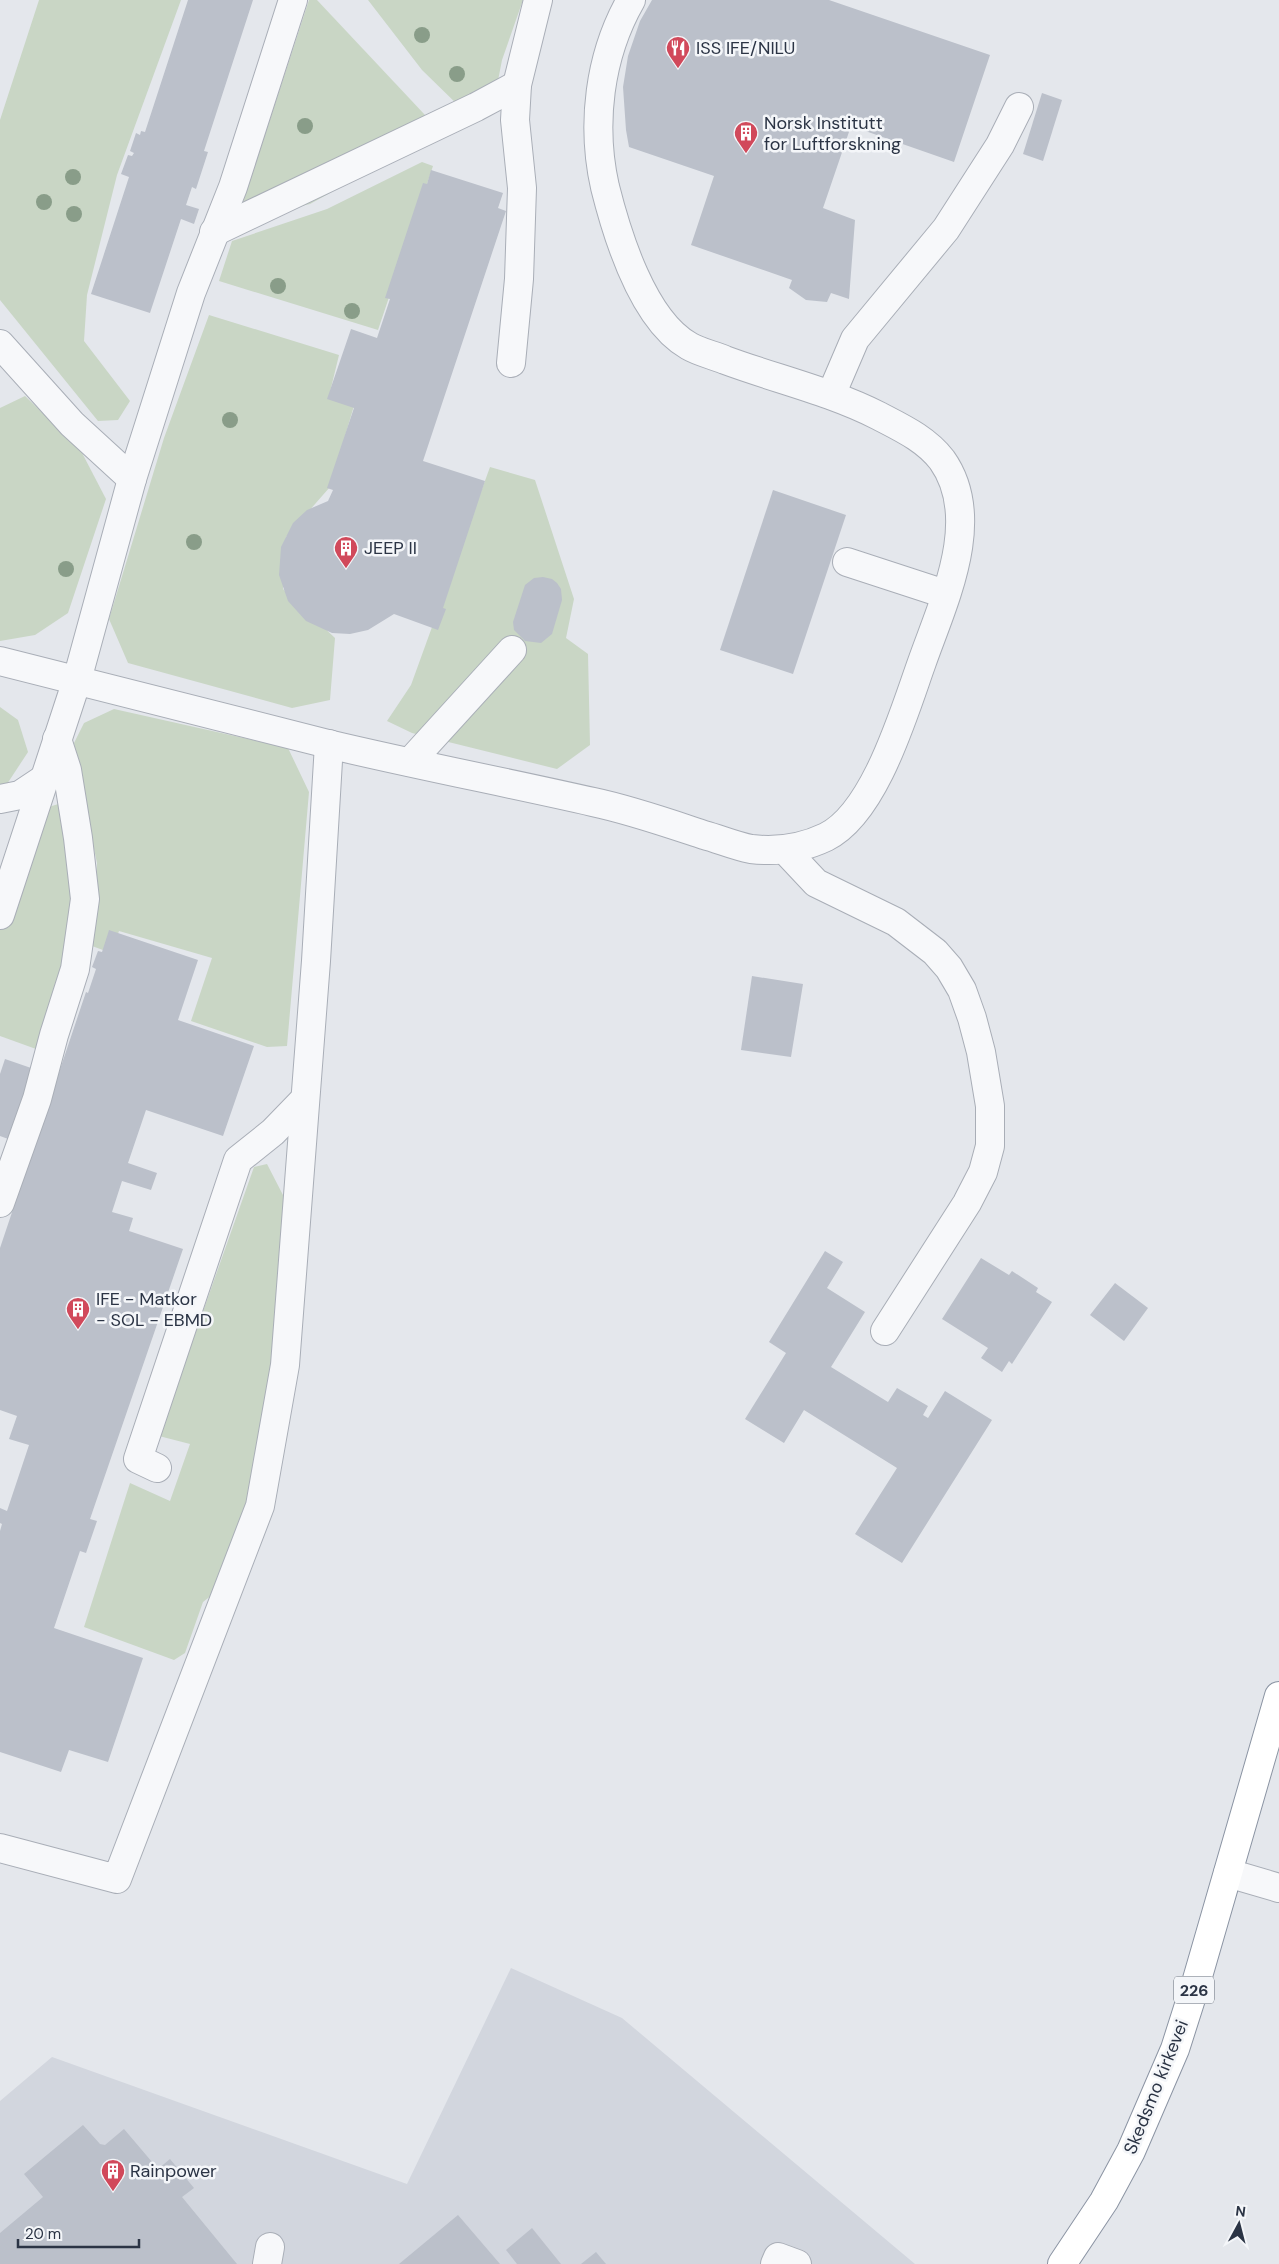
<svg xmlns="http://www.w3.org/2000/svg" width="1279" height="2264" viewBox="0 0 1279 2264" font-family="'DM Sans',sans-serif">
	<style>
		.built { fill: #d2d6de }
		.green { fill: #c9d6c5 }
		.building { fill: #bbc0ca }
		.lines { fill: none; stroke-linecap: round; stroke-linejoin: round }
		.minor-casing { stroke: #a9aeb7; stroke-width: 30 }
		.highway-casing { stroke: #8b94a3; stroke-width: 30 }
		.minor { stroke: #f7f8fa; stroke-width: 28 }
		.highway { stroke: #fff; stroke-width: 28 }
		.tree { fill: #899d89 }
		.labels { text-anchor: middle; dominant-baseline: central; stroke-width: 5; stroke-linejoin: round; paint-order: stroke }
		.shield { fill: #f4f6f9; stroke: #676e7b; stroke-width: 1 }
		.shield-label { font-size: 16px; font-weight: bold; fill: #2b3445 }
		.poi-label { font-size: 18px; fill: #2b3445; stroke: #f4f6f9; text-anchor: start }
		.street-label { font-size: 18px; fill: #2b3445; stroke: #f4f6f9 }
	</style>
	<rect width="100%" height="100%" fill="#e4e7ec"/>
	<!-- built -->
	<path class="built" d="M511,1968l111,50 293,246h-915v-163l52,-44 355,127z"/>
	<!-- green -->
	<g class="green">
		<path d="M39,0h142l-64,175 -30,120 -3,46 46,60 -12,19 -20,1 -98,-121v-180z"/>
		<path d="M309,0h8l124,132 -131,72 -40,9 -31,1z"/>
		<path d="M368,0h155l-21,60 -7,36 -32,14 -41,-40z"/>
		<path d="M422,162l11,4 -55,164 -159,-49 13,-40 95,-32z"/>
		<path d="M209,315l130,40 -9,37 26,7 -26,88 -44,50 -3,52 52,49 -5,62 -38,8 -164,-45 -19,-44 55,-181z"/>
		<path d="M25,396l55,53 26,50 -38,114 -33,22 -35,6v-233z"/>
		<path d="M490,467l45,13 39,119 -8,39 22,16 2,91 -33,24 -145,-36 -25,-12 24,-36z"/>
		<path d="M0,707l18,13 10,32 -21,32h-7z"/>
		<path d="M114,709l174,39 21,44 -22,254 -20,1 -76,-26 21,-63 -93,-27 -8,22 -19,-7 5,-83 -13,-61 -10,-59 10,-20z"/>
		<path d="M72,800l13,99 -49,150 -36,-13v-122l35,-103z"/>
		<path d="M267,1164l17,33 -11,164 -24,132 -32,98 -14,11 -18,51 -11,7 -90,-33 46,-144 40,18 20,-57 -31,-8 95,-269z"/>
	</g>
	<!-- building -->
	<g class="building">
		<path d="M188,0h65l-49,151 4,1 -12,37 -4,-2 -6,18 13,4 -5,15 -13,-5 -31,94 -59,-19 38,-117 -8,-3 7,-19 4,1 2,-3 -4,-2 6,-18 4,2 1,-4 4,1z"/>
		<path d="M652,0h177l161,55 -36,107 -103,-36 -28,82 32,12 -6,79 -18,-6 -4,9 -21,-2 -17,-12 3,-8 -101,-35 23,-69 -85,-29 -3,-17 -3,-43 5,-31 12,-35z"/>
		<path d="M1042,93l20,7 -19,61 -20,-7z"/>
		<path d="M431,170l72,23 -5,15 8,3 -83,250 62,20 -42,127 3,1 -8,21 -44,-16 -26,16 -18,4 -18,-1 -26,-12 -18,-20 -9,-26 2,-28 12,-24 14,-13 21,-9 5,-11 -6,-2 27,-80 -27,-9 24,-70 26,9 13,-39 -5,-1 38,-115 4,1z"/>
		<path d="M773,490l73,25 -53,159 -73,-24z"/>
		<path d="M543,577l9,2 5,4 4,6 1,11 -10,34 -11,9 -16,-2 -11,-11 -1,-8 12,-37 9,-7z"/>
		<path d="M109,930l89,30 -20,60 76,26 -31,90 -77,-26 -18,53 29,10 -6,17 -29,-9 -10,31 21,6 -4,13 54,18 -93,270 7,2 -11,32 -6,-2 -26,77 89,30 -35,104 -39,-12 -8,22 -61,-20v-221l2,-7 -2,-1v-15l7,3 22,-66 -20,-6 8,-23 -17,-6v-162l86,-256 2,1 8,-24 -4,-2 6,-16 4,1z"/>
		<path d="M752,976l51,8 -12,73 -50,-7z"/>
		<path d="M5,1059l29,10 -23,71 -11,-4v-62z"/>
		<path d="M825,1251l18,11 -16,26 38,24 -34,55 57,35 9,-14 31,18 -5,9 5,3 17,-27 47,29 -90,143 -47,-29 42,-66 -93,-58 -20,33 -39,-24 41,-66 -17,-11z"/>
		<path d="M981,1258l28,17 3,-4 26,17 -2,4 16,10 -40,62 -3,-3 -7,11 -21,-14 7,-10 -46,-29z"/>
		<path d="M1115,1283l33,25 -24,33 -34,-26z"/>
		<path d="M83,2125l17,19 5,1 19,-16 34,40 12,-10 24,29 -12,9 55,67h-237v-31l43,-36 -19,-23z"/>
		<path d="M458,2215l42,49h-101z"/>
		<path d="M532,2228l29,36h-44l-11,-14z"/>
		<path d="M596,2252l10,12h-25z"/>
	</g>
	<g class="lines">
		<!-- minor casing -->
		<g class="minor-casing">
			<g id="minor">
				<path d="M214,232l262,-125 41,-22"/>
				<path d="M0,344l72,80 60,55"/>
				<path d="M511,363l8,-84 3,-91 -7,-68 2,-35 21,-85"/>
				<path d="M831,395l24,-56 91,-110 54,-84 19,-38"/>
				<path d="M847,562l98,32"/>
				<path d="M0,661c110,27 219,56 328,83 88,21 177,38 265,58 38,8 75,21 111,33 15,4 31,11 47,14 26,3 52,-1 75,-12 49,-24 78,-125 96,-175 21,-60 62,-143 20,-202 -16,-21 -40,-32 -63,-44 -49,-25 -103,-37 -154,-56 -12,-5 -26,-8 -36,-14 -46,-26 -72,-111 -84,-159 -14,-62 -6,-131 26,-187"/>
				<path d="M410,762l102,-112"/>
				<path d="M0,799l20,-4 27,-18"/>
				<path d="M785,850l31,33 80,39 39,30 14,16 13,22 10,28 9,34 9,54v40l-7,26 -16,31 -82,128"/>
				<path d="M0,915l77,-235 55,-201 59,-186 42,-106 60,-187"/>
				<path d="M0,1203l37,-104 17,-64 21,-66 10,-70 -7,-61 -11,-68 -10,-31"/>
				<path d="M157,1468l-19,-9 100,-299 35,-28 32,-33"/>
				<path d="M0,1848l117,31 143,-373 25,-141 31,-404 13,-217"/>
				<path d="M1228,1873l51,15"/>
				<path d="M267,2264l3,-17"/>
				<path d="M775,2264l3,-7 19,7"/>
			</g>
		</g>
		<!-- highway casing -->
		<g class="highway-casing">
			<path id="highway" d="M1062,2264l42,-63 27,-50 44,-102 21,-66 83,-287"/>
		</g>
		<!-- minor -->
		<use href="#minor" class="minor"/>
		<!-- highway -->
		<use href="#highway" class="highway"/>
	</g>
	<!-- trees -->
	<g class="tree">
		<circle cx="422" cy="35" r="8"/>
		<circle cx="457" cy="74" r="8"/>
		<circle cx="305" cy="126" r="8"/>
		<circle cx="73" cy="177" r="8"/>
		<circle cx="44" cy="202" r="8"/>
		<circle cx="74" cy="214" r="8"/>
		<circle cx="278" cy="286" r="8"/>
		<circle cx="352" cy="311" r="8"/>
		<circle cx="230" cy="420" r="8"/>
		<circle cx="194" cy="542" r="8"/>
		<circle cx="66" cy="569" r="8"/>
	</g>
	<!-- icons -->
	<defs>
		<g id="restaurant-pin" transform="scale(1.25)"><path d="M0 17L-7.5 6A9.5 9.5 0 1 1 7.5 6Z" fill="#d1495b" stroke="#f4f6f9"/><path d="M-5-6h1v4h1v-4h1v4h1v-4h1v5L-1.5 .5V6h-2V.5L-5-1ZM5-6V6H3V1.5H1.5Q1.5-4 5-6Z" fill="#fff"/></g>
		<g id="building-pin" transform="scale(1.25)"><path d="M0 17L-7.5 6A9.5 9.5 0 1 1 7.5 6Z" fill="#d1495b" stroke="#f4f6f9"/><path d="M-4-6H4V6H1V3H-1V6H-4ZM-2.5-4.3h1.7v1.8h-1.7ZM.8-4.3h1.7v1.8H.8ZM-2.5-1h1.7V.8h-1.7ZM.8-1h1.7V.8H.8Z" fill="#fff"/></g>
	</defs>
	<g fill-rule="evenodd">
		<use href="#restaurant-pin" x="678" y="48"/>
		<use href="#building-pin" x="746" y="133"/>
		<use href="#building-pin" x="346" y="548"/>
		<use href="#building-pin" x="78" y="1309"/>
		<use href="#building-pin" x="113" y="2171"/>
	</g>
	<g class="labels">
		<!-- shield labels -->
		<rect class="shield" x="1174" y="1976.5" width="40" height="27" rx="4"/>
		<g class="shield-label">
			<text x="1194" y="1990">226</text>
		</g>
		<!-- poi labels -->
		<g class="poi-label">
			<text x="696" y="48">ISS IFE/NILU</text>
			<text x="764" y="123">Norsk Institutt<tspan x="764" dy="21">for Luftforskning</tspan></text>
			<text x="364" y="548">JEEP II</text>
			<text x="96" y="1299">IFE - Matkor<tspan x="96" dy="21">- SOL - EBMD</tspan></text>
			<text x="130" y="2171">Rainpower</text>
		</g>
		<!-- street labels -->
		<g class="street-label">
			<text transform="translate(1156 2087) rotate(-68)">Skedsmo kirkevei</text>
		</g>
	</g>
	<!-- north arrow -->
	<g transform="translate(1239 2224) rotate(7)" stroke="#f4f6f9" stroke-width="4" paint-order="stroke">
	<path d="M0-4L9 19L0 12L-9 19Z" fill="#2b3445"/>
	<text y="-8" font-size="14" font-weight="bold" text-anchor="middle" fill="#2b3445">N</text>
	</g>
	<!-- scale -->
	<path d="M18 2239v8h121v-8" fill="none" stroke="#2b3445" stroke-width="2.5"/>
	<text x="25" y="2239" font-size="15" fill="#2b3445" stroke="#f4f6f9" stroke-width="4" paint-order="stroke">20 m</text>
</svg>
